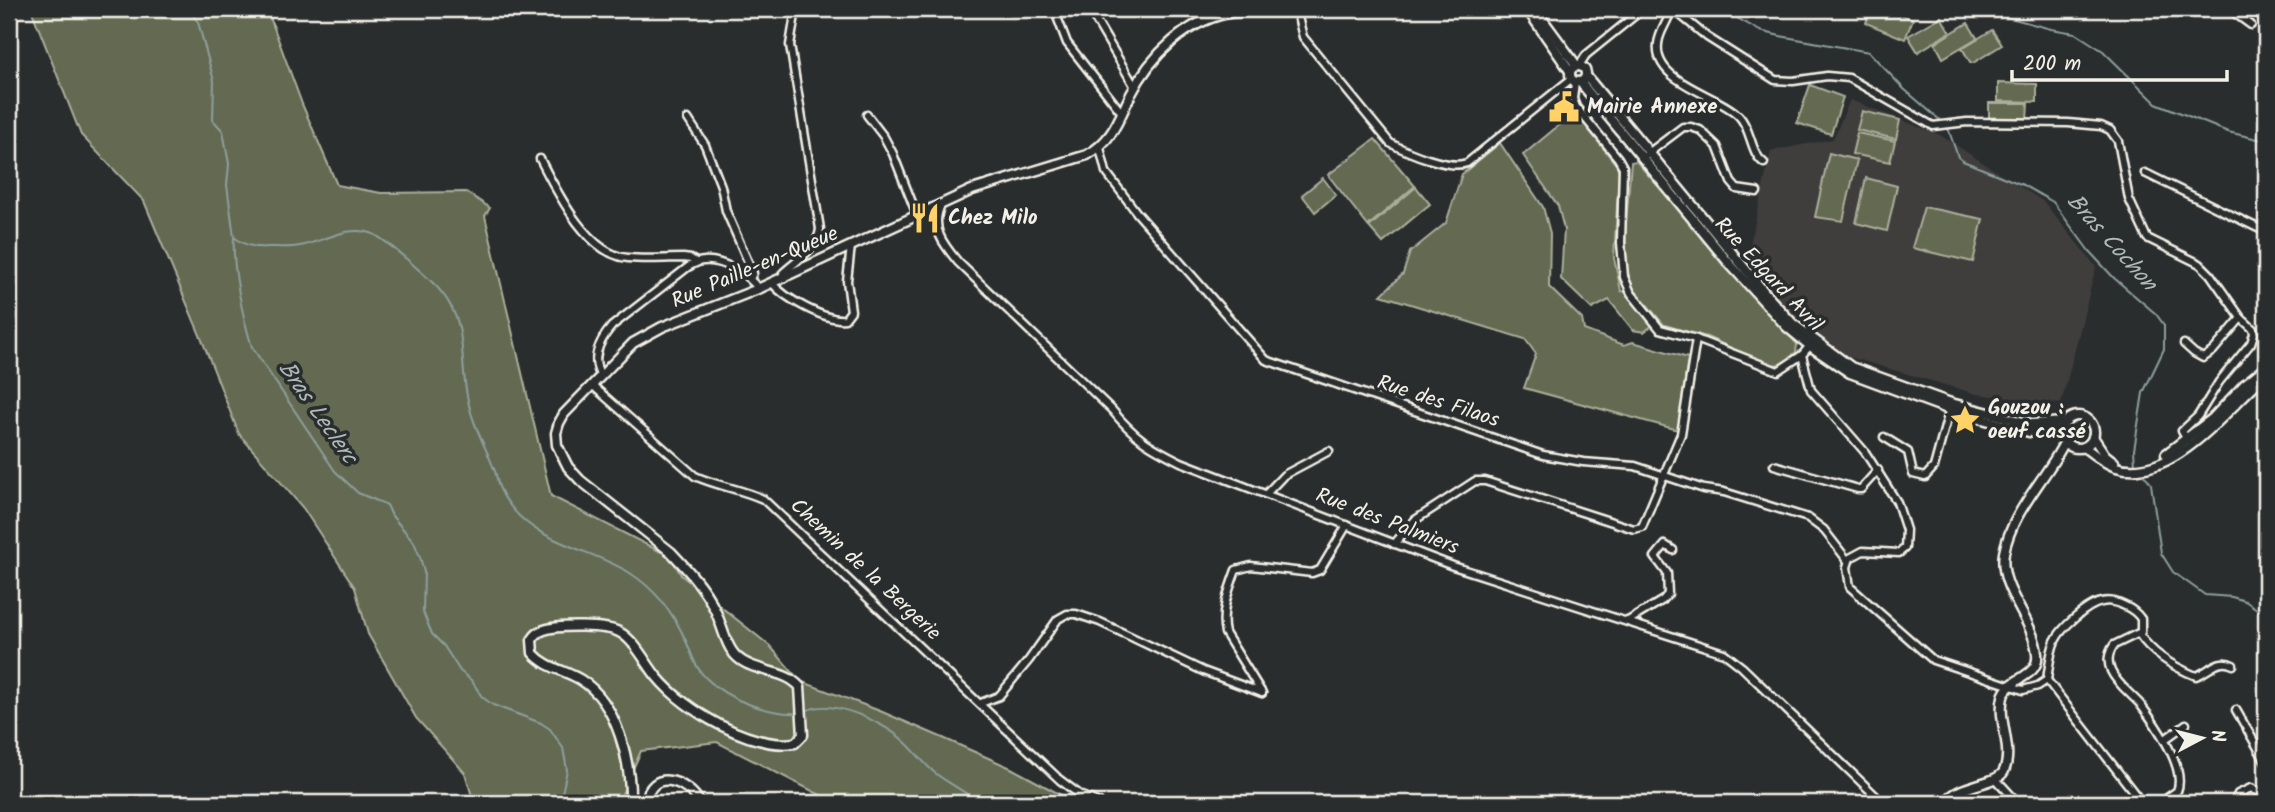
<svg xmlns="http://www.w3.org/2000/svg" width="2275" height="812" viewBox="0 0 2275 812" font-family="Kalam,sans-serif">
	<style>
		.built { fill: #403d3c }
		.green { fill: #646b51; stroke: #acae9c; stroke-width: 2 }
		.lines { fill: none; stroke-linecap: round; stroke-linejoin: round }
		.stream { stroke: #8d9e9e; stroke-width: 2 }
		.street-casing { stroke: #f4f1e8; stroke-width: 11 }
		.secondary-casing { stroke: #f4f1e8; stroke-width: 13 }
		.street { stroke: #2a2d2e; stroke-width: 6 }
		.secondary { stroke: #2a2d2e; stroke-width: 8 }
		.labels { text-anchor: middle; dominant-baseline: central; stroke-width: 7; stroke-linejoin: round; paint-order: stroke }
		.poi-label { font-size: 21px; font-weight: bold; fill: #f4f1e8; stroke: #2a2d2e; text-anchor: start }
		.street-label { font-size: 21px; fill: #f4f1e8; stroke: #2a2d2e }
		.water-label { font-size: 23px; font-style: italic; fill: #b0b9b7; stroke: #2a2d2e }
	</style>
	<rect width="100%" height="100%" fill="#2a2d2e"/>
	<filter id="ink" filterUnits="userSpaceOnUse"><feTurbulence type="fractalNoise" baseFrequency=".0143" numOctaves="2"/><feDisplacementMap in="SourceGraphic" scale="14" xChannelSelector="R" yChannelSelector="G"/><feConvolveMatrix kernelMatrix="1 2 1 2 8 2 1 2 1" color-interpolation-filters="sRGB"/></filter>
	<g filter="url(#ink)">
		<!-- built -->
		<path class="built" d="M1850,100l90,35 104,67 52,65 -35,137 -85,-10 -127,-37 -56,-41 -47,-53 25,-112 62,-12z"/>
		<!-- green -->
		<g class="green">
			<path d="M31,9h236l35,95 35,81 44,8 85,-1 24,16 -5,8 66,280 110,56 5,-5 15,28 89,71 30,35 80,30 63,27 68,30 65,35h-226l-24,-5 -109,-56 -76,9 -23,52h-144l-9,-30 -49,-55 -48,-84 -13,-46 -52,-80 -64,-74 -37,-94 -58,-139 -63,-66z"/>
			<path d="M1871,9h15l27,10 -8,20 -39,-16z"/>
			<path d="M1941,17l9,15 -32,20 -10,-16z"/>
			<path d="M1968,23l9,15 -34,20 -8,-15z"/>
			<path d="M1992,30l10,15 -29,18 -3,-1 -8,-14z"/>
			<path d="M1998,83l39,1v18l-39,-1z"/>
			<path d="M1810,85l33,12 -12,37 -34,-11z"/>
			<path d="M1989,103h39l-1,18 -38,-1z"/>
			<path d="M1862,111l38,9 -4,19 -39,-9z"/>
			<path d="M1575,112l42,54 2,5 -5,87 7,33 5,1 27,33 -9,7 -11,-2 -24,-30 -17,9 -31,-30 3,-50 -6,-23 -35,-51z"/>
			<path d="M1857,133l38,8 -5,21 -38,-8z"/>
			<path d="M1375,139l40,47 -47,40 -40,-51z"/>
			<path d="M1500,143l43,64 7,26 -1,54 33,32 2,11 40,15 9,-3 55,16 -10,72 -154,-42 12,-34 -11,-15 -144,-44 22,-21 7,-22 36,-29 16,-49z"/>
			<path d="M1829,153l28,7 -14,61 -28,-4z"/>
			<path d="M1636,161l161,183 -1,8 -12,12 -15,1 -62,-28 -43,-12 -31,-37 -6,-18 -2,-34 6,-74z"/>
			<path d="M1323,178l13,17 -21,17 -13,-17z"/>
			<path d="M1866,178l31,8 -10,45 -31,-8z"/>
			<path d="M1416,187l14,17 -47,39 -14,-16z"/>
			<path d="M1924,207l59,12 -10,43 -61,-14z"/>
		</g>
		<g class="lines">
			<!-- stream -->
			<g class="stream">
				<path d="M188,9l10,13 16,59 -1,39 10,11 6,33 -2,21 7,52c10,9 21,11 34,10 10,0 21,1 32,-1 24,-4 46,-21 71,-13 12,4 47,36 58,46 45,41 27,75 40,126 5,23 17,42 25,64 3,6 3,14 6,20 25,54 85,56 130,84 25,16 44,41 56,68 6,13 9,27 20,37 13,13 28,21 45,27 15,5 30,9 46,8"/>
				<path d="M1729,9l1,5 30,17 20,5 89,16 35,37 38,33"/>
				<path d="M1930,9l16,3h42l63,17 24,4 28,18 53,52 72,29 38,9"/>
				<path d="M1948,128l10,29 5,4 60,24 30,17 36,49 25,27 42,36 8,11v24l-21,44 -9,57 1,15"/>
				<path d="M234,238c-2,30 9,80 18,109l83,124 23,22 29,12 5,11 22,26 6,15 4,15 -1,40 9,22 12,12 16,25 12,10 10,16 11,8 48,18 9,6 13,19 4,22 -7,33"/>
				<path d="M2139,472l8,6 4,6 10,69 12,19 32,23 27,2 13,4 21,14"/>
				<path d="M806,711c26,-14 79,12 99,31 10,9 18,21 30,31 14,11 30,18 44,30"/>
			</g>
			<!-- street casing -->
			<g class="street-casing">
				<g id="street">
					<path d="M1054,9l13,34 55,70"/>
					<path d="M1296,9l7,28 87,106c17,9 59,27 77,20l104,-84"/>
					<path d="M1671,9c-2,12 -12,22 -13,35 -5,39 60,50 81,72 13,14 11,37 25,47"/>
					<path d="M1673,9l34,28 68,43 18,1 34,-5 22,2 84,48 34,-4 101,1 33,3 9,4 8,11 11,58 18,39 53,26 10,10 31,44 12,11 1,5 -3,9 -32,39 -21,34 -16,15 5,9"/>
					<path d="M2229,9l22,16"/>
					<path d="M1092,14l43,73"/>
					<path d="M1579,66l7,-11 57,-46"/>
					<path d="M1575,82l-2,17 3,8 42,51 5,9 -2,75 3,35 7,16 29,36 36,10 82,32 24,-16"/>
					<path d="M867,115l17,22 9,17 24,61"/>
					<path d="M688,119l17,26 16,41 5,25 27,62 -3,6"/>
					<path d="M1100,148l6,24 31,41 129,147 277,95 40,7 52,4 69,23 20,3 84,26 16,12 24,31"/>
					<path d="M1646,155l37,-28h8l9,3 17,16 14,36 6,7 20,3"/>
					<path d="M540,159c16,31 47,96 88,99 18,2 37,0 55,0l8,1 5,3"/>
					<path d="M2145,173l121,59"/>
					<path d="M941,205c-11,23 2,39 17,57l154,148c23,28 37,36 69,52l272,104 271,87 18,14 141,136"/>
					<path d="M784,278l-1,-5c14,-13 35,-25 37,-44l-30,-184 6,-36"/>
					<path d="M772,283c12,15 53,38 73,36l6,-8 -4,-30 4,-35"/>
					<path d="M1813,342l-11,13 9,35 54,62 32,50 9,28 -1,18 -6,5 -36,-2 -13,7 -3,9 3,20 83,73 90,30 15,-4 9,-6c2,-13 3,-28 8,-39 6,-13 33,-37 47,-39 12,-3 32,6 39,17v13l-27,13c-6,9 -7,16 -3,26 6,13 20,23 29,33 14,18 47,64 37,87l-17,12"/>
					<path d="M2184,344l10,9 9,5 10,-7 28,-33"/>
					<path d="M601,376c-11,-17 -1,-36 11,-50l76,-59c5,-3 10,-6 16,-6 17,-2 46,14 54,28"/>
					<path d="M592,385l103,91c22,10 46,13 68,23l297,281 20,15 20,8"/>
					<path d="M1884,437l24,15 5,22 12,3 9,-10 16,-59"/>
					<path d="M1774,465l84,24h3l17,-19"/>
					<path d="M1266,494l18,-19 45,-24"/>
					<path d="M1394,544l21,-24 60,-39h10l149,48 8,-2 39,-93 15,-95"/>
					<path d="M1628,621l35,-21 5,-6 -1,-21 -12,-16 10,-12 8,5"/>
					<path d="M2139,634c13,20 35,33 57,42 13,-4 22,-19 37,-11"/>
					<path d="M2047,680l95,123"/>
					<path d="M1262,693l-37,-60c-5,-20 4,-44 11,-63l15,-4 61,7 8,-3 27,-45"/>
					<path d="M981,703l18,-7 30,-36 29,-41 9,-5h9l24,8 103,49 59,22"/>
					<path d="M2236,710l30,52"/>
					<path d="M2164,740l22,-16"/>
					<path d="M1996,779l22,24"/>
					<path d="M2234,803l4,-9 13,-6 10,5 3,10"/>
				</g>
			</g>
			<!-- secondary casing -->
			<g class="secondary-casing">
				<g id="secondary">
					<path d="M1527,9l43,62"/>
					<path d="M1535,9l42,57"/>
					<circle cx="1578" cy="74" r="8"/>
					<path d="M1586,76l184,223 23,25 58,43 100,36 80,21 35,-2"/>
					<path d="M1580,82l148,180 59,65 23,19 40,27 100,37 79,22 20,-5 13,6"/>
					<circle cx="2078" cy="432" r="16"/>
					<path d="M2093,437l12,18 9,7"/>
					<path d="M2084,447c9,7 20,16 32,20 58,17 112,-61 150,-92"/>
					<path d="M2166,454l46,-35 33,-35 21,-17"/>
					<path d="M630,803c1,-40 -12,-100 -49,-123 -16,-10 -35,-12 -48,-27l-1,-13c3,-5 6,-8 12,-10 13,-5 62,-5 75,2 16,8 27,32 38,45 28,34 94,72 138,66l8,-8 -3,-48c-15,-18 -46,-14 -63,-30 -12,-11 -15,-34 -23,-49 -10,-21 -27,-39 -43,-56l-91,-72 -12,-13 -11,-22 -1,-12 3,-10 5,-9 69,-71 29,-16 96,-38 214,-99 115,-35c25,-14 31,-34 43,-59 20,-40 58,-78 105,-84 23,-3 46,0 69,-3"/>
					<path d="M646,803c4,-36 41,-23 54,0"/>
					<path d="M1945,803c15,-21 51,-17 59,-32 10,-23 -7,-50 -1,-74 5,-20 37,-19 34,-43 -3,-35 -39,-65 -33,-101 7,-41 43,-75 61,-112"/>
				</g>
			</g>
			<!-- street -->
			<use href="#street" class="street"/>
			<!-- secondary -->
			<use href="#secondary" class="secondary"/>
		</g>
	</g>
	<!-- icons -->
	<defs>
		<g id="civic-bare" transform="scale(2.415)"><path d="M-.6-6.5H3V-4.5H.6V-3L4-1V1h2V6H-6V1h2V-1L-.6-3ZM-1.2 2.5V6h2.4V2.5Z" fill="#ffd166" stroke="#2a2d2e" stroke-width="2.5" paint-order="stroke"/></g>
		<g id="restaurant-bare" transform="scale(2.415)"><path d="M-5-6h1v4h1v-4h1v4h1v-4h1v5L-1.5 .5V6h-2V.5L-5-1ZM5-6V6H3V1.5H1.5Q1.5-4 5-6Z" fill="#ffd166" stroke="#2a2d2e" stroke-width="2.5" paint-order="stroke"/></g>
		<g id="sight-bare" transform="scale(2.415)"><path d="M0-6L1.8-2.2L6-1.7L2.9 1.2L3.7 5.4L0 3.3L-3.7 5.4L-2.9 1.2L-6-1.7L-1.8-2.2Z" fill="#ffd166" stroke="#2a2d2e" stroke-width="2.5" paint-order="stroke"/></g>
	</defs>
	<g fill-rule="evenodd">
		<use href="#civic-bare" x="1564" y="107"/>
		<use href="#restaurant-bare" x="925" y="218"/>
		<use href="#sight-bare" x="1965" y="420"/>
	</g>
	<g class="labels">
		<!-- poi labels -->
		<g class="poi-label">
			<text x="1587" y="107">Mairie Annexe</text>
			<text x="948" y="218">Chez Milo</text>
			<text x="1988" y="408">Gouzou :<tspan x="1988" dy="24">oeuf cassé</tspan></text>
		</g>
		<!-- street labels -->
		<g class="street-label">
			<text transform="translate(755 268) rotate(-23)">Rue Paille-en-Queue</text>
			<text transform="translate(1768 275) rotate(47)">Rue Edgard Avril</text>
			<text transform="translate(1438 402) rotate(18)">Rue des Filaos</text>
			<text transform="translate(1387 522) rotate(21)">Rue des Palmiers</text>
			<text transform="translate(865 570) rotate(43)">Chemin de la Bergerie</text>
		</g>
		<!-- water labels -->
		<g class="water-label">
			<text transform="translate(2111 243) rotate(48)">Bras Cochon</text>
			<text transform="translate(317 413) rotate(55)">Bras Leclerc</text>
		</g>
	</g>
	<!-- margin -->
	<rect width="2275" height="812" fill="none" stroke="#2a2d2e" stroke-width="35"/>
	<rect x="18" y="18" width="2240" height="777" fill="none" stroke="#f4f1e8" stroke-width="2.5" filter="url(#ink)"/>
	<!-- north arrow -->
	<g transform="translate(2202 738) rotate(83)" stroke="#2a2d2e" stroke-width="5" paint-order="stroke">
	<path d="M0-5L12 26L0 18L-12 26Z" fill="#f4f1e8"/>
	<text y="-10" font-size="19" font-weight="bold" text-anchor="middle" fill="#f4f1e8">N</text>
	</g>
	<!-- scale -->
	<path d="M2012 70v10h215v-10" fill="none" stroke="#f4f1e8" stroke-width="3.5"/>
	<text x="2023" y="70" font-size="21" fill="#f4f1e8" stroke="#2a2d2e" stroke-width="5" paint-order="stroke">200 m</text>
</svg>
